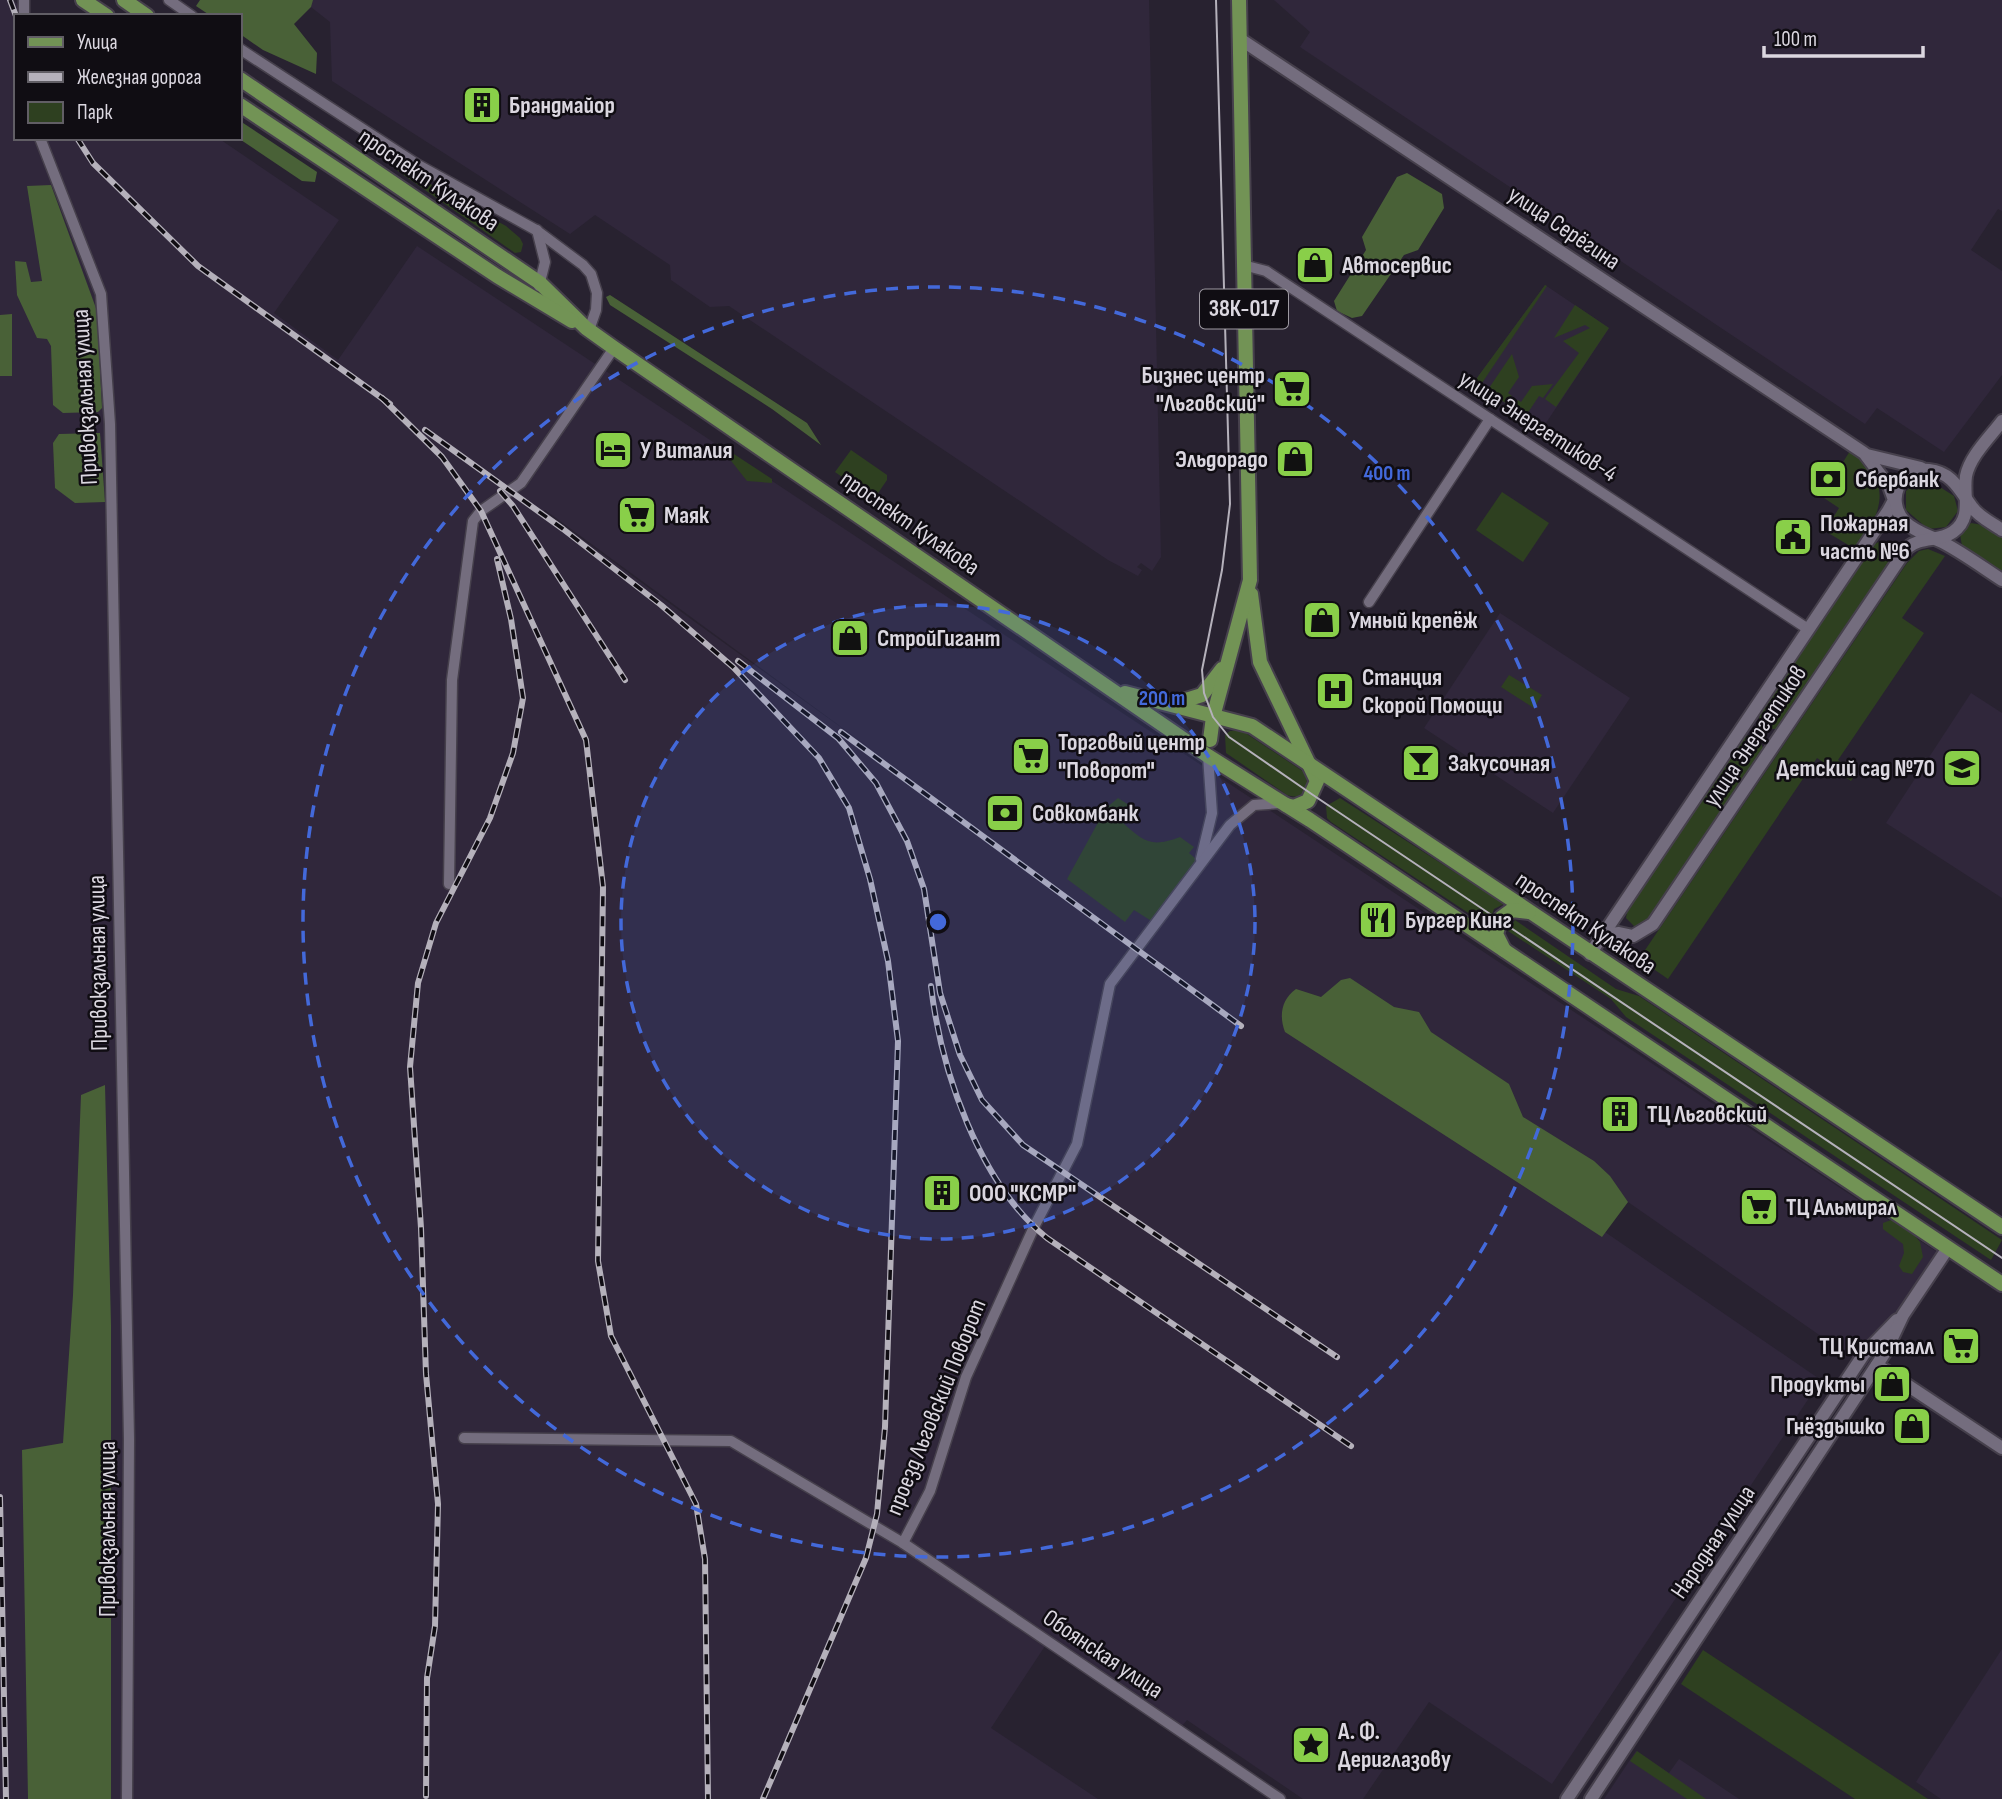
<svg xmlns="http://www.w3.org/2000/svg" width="2002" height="1799" viewBox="0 0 2002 1799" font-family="'Sofia Sans Condensed',sans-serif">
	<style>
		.built { fill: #30273b; fill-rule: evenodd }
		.green { fill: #2e4020 }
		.forest { fill: #496137 }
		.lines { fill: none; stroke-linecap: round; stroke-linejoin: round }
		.street-casing { stroke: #46404c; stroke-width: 13 }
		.secondary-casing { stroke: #46404c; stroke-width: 16 }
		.primary-casing { stroke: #46404c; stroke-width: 18 }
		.street { stroke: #746d7e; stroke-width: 10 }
		.secondary { stroke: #746d7e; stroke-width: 12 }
		.primary { stroke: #729355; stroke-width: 14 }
		.tram { stroke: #b5b1bb; stroke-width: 2 }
		.rail-casing { stroke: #b5b1bb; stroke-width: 6 }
		.rail { stroke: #100d13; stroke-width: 3.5; stroke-dasharray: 10; stroke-linecap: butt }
		.ring { fill: none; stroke: #4369da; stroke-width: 3.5; stroke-dasharray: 12 9 }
		.labels { text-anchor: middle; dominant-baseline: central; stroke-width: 5; stroke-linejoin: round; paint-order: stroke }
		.shield { fill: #100d13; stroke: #9e9aa2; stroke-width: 2 }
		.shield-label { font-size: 23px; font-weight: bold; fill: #dbd7e0 }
		.poi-label { font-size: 24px; font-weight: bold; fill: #dbd7e0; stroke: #100d13; text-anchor: start }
		.street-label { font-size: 24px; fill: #dbd7e0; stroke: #100d13 }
		.centre { fill: #4369da; stroke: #100d13; stroke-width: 3.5 }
		.ring-label { font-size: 21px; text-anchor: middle; font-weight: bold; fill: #4369da; stroke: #100d13; stroke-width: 5; stroke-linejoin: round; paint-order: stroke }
	</style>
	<rect width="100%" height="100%" fill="#282230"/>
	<!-- built -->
	<g class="built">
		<path d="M0,0h12l23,16h-19v122h202l121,82 -65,93 64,47 79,-114 1529,1012 -75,113 -243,-169 -23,30 216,148 -269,404 -123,-82 -66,97h-60l-116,-79 -5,6 -133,-86 -58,88 107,71h-1098zM544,511l1,-1 333,244 -183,-132z"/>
		<path d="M302,0h847l12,557 -9,14 -11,-8 -4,4 5,3 -4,6 -30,-16 -379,-254 -19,1 -39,-27 -1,-15 -75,-50 -25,19 -238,-153 -2,-59z"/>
		<path d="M1274,0h728v211l-4,-2 -27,41 31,21v104l-58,77 -67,-44 -12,16 -565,-377 10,-15z"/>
		<path d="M1545,285l64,43 -67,101 -68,-47z"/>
		<path d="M1500,613l130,85 -77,115 -129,-85z"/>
		<path d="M1971,693l31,20v185l-116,-75z"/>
		<path d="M2002,1649v150h-61l-25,-17z"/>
		<path d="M1636,1751l33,22 10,-14 60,40h-135z"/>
	</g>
	<!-- green -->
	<g class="green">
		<path d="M399,163l39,26 68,37 14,12 3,6 -2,8 -6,1 -120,-84z"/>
		<path d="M1545,285l2,1 -67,100 -6,-4z"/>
		<path d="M1575,305l34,23 -53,79 -11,-8 34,-46 -16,-12 27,-13 -5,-3 -31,13z"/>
		<path d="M1512,354l7,23 -11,16 4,3 -5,8 -20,-13z"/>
		<path d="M1553,384l-10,14 -4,-2 -14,21 -13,-9 6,-8 3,2 11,-16z"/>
		<path d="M717,443l55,36v4l-25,-2z"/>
		<path d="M851,450l36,25v5l-13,19 -39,-27z"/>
		<path d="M1850,451c41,27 35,58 9,93l-9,2 -25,-15 14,-23 -27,-18 6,-8 18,11 10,-17 -8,-6z"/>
		<path d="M1919,481l13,1 22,14 4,15 -12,16 -18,2 -22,-19v-19z"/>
		<path d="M1502,492l47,31 -26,39 -47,-32z"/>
		<path d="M1971,523l12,2 19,13v36l-40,-28 -2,-12z"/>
		<path d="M1881,541l13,3 3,9 -118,176h-15l-5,-9 1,-9 112,-166z"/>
		<path d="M1928,549l17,7 -43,62 22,15 -86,127 18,13 -5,8 -34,-23 -149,221 -29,-20 268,-396 12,-12z"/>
		<path d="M1509,675l33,20 -8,13 -33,-21z"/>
		<path d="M1241,730l63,42 4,13c-5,9 -10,14 -21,10l-61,-42 -1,-18 5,-4z"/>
		<path d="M1748,735l10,2 6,13 -115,173 -13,5 -10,-10 2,-10 112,-167z"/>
		<path d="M1118,798l11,7 -7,17c22,20 29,26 58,15l14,10 -5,6 7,6 -3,8 -40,55 -19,-12 -9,12 -58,-43 39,-71z"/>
		<path d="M1340,798l164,106 -10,5 -6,17 -157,-104 -4,-4 -1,-12z"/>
		<path d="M1515,920l101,69 23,7 363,244 -11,20 -365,-243 -15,-18 -103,-68z"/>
		<path d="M1891,1220l24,16 5,6 3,15 -11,17 -9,-2 -4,-6 5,-13 -1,-9 -20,-15v-6z"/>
		<path d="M1703,1650l225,149h-73l-174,-115z"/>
		<path d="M1637,1751l69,48h-19l-57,-38z"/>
	</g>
	<!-- forest -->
	<g class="forest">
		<path d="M200,0h113l-2,7 -17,17 23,29 -1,21 -53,-24 -23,-16v-18h-29l-15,-10z"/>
		<path d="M240,121l77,51 -2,10 -13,-1 -64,-43z"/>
		<path d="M1407,173l35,21 2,14 -26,42 -14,5 -42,61 -10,2 -15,-7 -3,-10 32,-51 -4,-13 35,-60z"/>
		<path d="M51,185l46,126 5,97 -4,4 -35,1 -10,-8 -2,-59 -4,-7 -10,-1 -20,-43 -2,-34 11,1 5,20 11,-1 -15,-95z"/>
		<path d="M610,295l197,128 14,22 -49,-36 -162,-104 -4,-8z"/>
		<path d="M12,314v62h-12v-61z"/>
		<path d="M100,433l5,69 -30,1 -20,-15 -2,-45 6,-9z"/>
		<path d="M1350,978l44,29 25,5 12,20 78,52 14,33 71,44 16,15 18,26 -26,35 -317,-205c-6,-16 -4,-32 11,-43l25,8 20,-17z"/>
		<path d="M105,1085l6,240v474h-83l-6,-349 41,-7 10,-148 8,-200z"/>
	</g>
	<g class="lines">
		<!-- street casing -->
		<g class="street-casing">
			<g id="street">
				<path d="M24,0v16"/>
				<path d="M169,0l23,16"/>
				<path d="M240,49l178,116 118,65 47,35 8,9 6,19 -1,17 -7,20"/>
				<path d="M40,138l61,156 9,130 19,1015 -2,360"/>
				<path d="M537,230l8,32 -6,24"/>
				<path d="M1243,265l23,6 542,358"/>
				<path d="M1369,602l121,-183"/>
				<path d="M1201,859l11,-46 -4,-57"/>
				<path d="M449,884l3,-204 21,-159 8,-10 40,-28 93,-135"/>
				<path d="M464,1438l267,3 172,102 377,256"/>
				<path d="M903,1543l27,-52 36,-114 68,-150 43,-83 33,-160 120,-159 24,-20 26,-2"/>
			</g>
		</g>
		<!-- secondary casing -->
		<g class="secondary-casing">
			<g id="secondary">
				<path d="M1240,39l624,414 25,33 5,14 -6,11 -298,443"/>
				<path d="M1867,455l54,13"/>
				<path d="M2002,530c-10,-7 -23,-13 -30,-23 -12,-16 -20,-35 -43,-37 -30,-3 -44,31 -24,52 10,10 25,14 37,20 21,11 40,25 60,38"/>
				<path d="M1603,935l16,-2 14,3 20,-12 254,-376c14,-12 32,-6 46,-16 20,-14 10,-36 13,-56 4,-20 24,-39 36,-55"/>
				<path d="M1877,1365l125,83"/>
				<path d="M1567,1799l297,-445 33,-34"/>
				<path d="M1591,1799l295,-448 17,-36 45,-67"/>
			</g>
		</g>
		<!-- primary casing -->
		<g class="primary-casing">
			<g id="primary">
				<path d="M83,0l24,16"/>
				<path d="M124,0l23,16"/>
				<path d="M240,79l300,204 46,45 28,20 594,408 102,64 692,464"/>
				<path d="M240,105l257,171 75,45"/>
				<path d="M1251,594l9,68 57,119 -9,20 -14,6 -8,-2"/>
				<path d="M1125,693l127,33 750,501"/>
				<path d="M1173,704l29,-9 20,-26"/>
				<path d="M1210,740l3,-23 37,-137 -11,-580"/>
				<path d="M1504,950l-8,-16 5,-16 11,-8 17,2"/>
			</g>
		</g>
		<!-- street -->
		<use href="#street" class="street"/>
		<!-- secondary -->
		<use href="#secondary" class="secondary"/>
		<!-- primary -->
		<use href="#primary" class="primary"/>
		<!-- tram -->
		<path class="tram" d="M1216,0l14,504 -8,66 -20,100 2,23 9,24 16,20 84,58 689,463"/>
		<!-- rail casing -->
		<g class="rail-casing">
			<g id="rail">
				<path d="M10,0l6,16"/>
				<path d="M77,138l16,25 105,103 192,138"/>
				<path d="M382,398l60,59 39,54 105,229 17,147 -5,374 13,75 85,168 9,55 3,240"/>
				<path d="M425,430l138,99 98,76 72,62 86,91 30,50 21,71 18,82 10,80 -13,386 -8,87 -11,44 -103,241"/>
				<path d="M500,491l13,15 112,174"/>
				<path d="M738,661l100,77 38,45 31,58 17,48 16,104 20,62 22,45 41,45 314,212"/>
				<path d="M841,732l400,294"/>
				<path d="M931,986c10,85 48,197 116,252l304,208"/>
				<path d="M0,1497l6,302"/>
				<path d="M426,1796l1,-118 8,-52 3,-122 -12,-130 -5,-146 -11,-161 8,-84 18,-60 54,-105 23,-65 10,-55 -12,-79 -14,-60"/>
			</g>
		</g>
		<!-- rail -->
		<use href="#rail" class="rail"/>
	</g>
	<!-- distance rings -->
	<circle cx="938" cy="922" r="317" fill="#4369da" fill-opacity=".12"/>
	<g class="ring">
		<circle cx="938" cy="922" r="317"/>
		<circle cx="938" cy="922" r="635"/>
	</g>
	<!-- icons -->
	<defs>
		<g id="building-square" transform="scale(2.0125)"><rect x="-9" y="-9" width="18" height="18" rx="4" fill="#89cf49" stroke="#100d13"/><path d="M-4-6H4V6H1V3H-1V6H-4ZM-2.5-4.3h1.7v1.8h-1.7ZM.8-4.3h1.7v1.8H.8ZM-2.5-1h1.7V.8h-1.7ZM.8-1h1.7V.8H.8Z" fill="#111"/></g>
		<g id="shop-square" transform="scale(2.0125)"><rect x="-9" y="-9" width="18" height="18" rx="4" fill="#89cf49" stroke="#100d13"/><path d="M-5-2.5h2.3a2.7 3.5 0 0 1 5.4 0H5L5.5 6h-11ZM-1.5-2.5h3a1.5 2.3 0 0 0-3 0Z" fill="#111"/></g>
		<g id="supermarket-square" transform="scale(2.0125)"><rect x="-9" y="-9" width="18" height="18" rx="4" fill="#89cf49" stroke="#100d13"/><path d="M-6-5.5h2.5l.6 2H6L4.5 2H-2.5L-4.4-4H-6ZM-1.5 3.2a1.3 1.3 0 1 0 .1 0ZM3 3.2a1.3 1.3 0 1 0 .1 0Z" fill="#111"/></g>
		<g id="hotel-square" transform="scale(2.0125)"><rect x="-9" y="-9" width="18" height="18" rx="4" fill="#89cf49" stroke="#100d13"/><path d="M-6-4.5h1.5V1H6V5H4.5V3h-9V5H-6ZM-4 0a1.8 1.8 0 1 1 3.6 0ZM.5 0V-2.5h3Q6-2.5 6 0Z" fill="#111"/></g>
		<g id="bank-square" transform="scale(2.0125)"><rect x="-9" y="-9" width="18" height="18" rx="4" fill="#89cf49" stroke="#100d13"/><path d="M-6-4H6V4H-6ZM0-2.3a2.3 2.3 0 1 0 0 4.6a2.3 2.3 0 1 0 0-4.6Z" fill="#111"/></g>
		<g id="civic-square" transform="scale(2.0125)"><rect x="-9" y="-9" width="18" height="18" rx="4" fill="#89cf49" stroke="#100d13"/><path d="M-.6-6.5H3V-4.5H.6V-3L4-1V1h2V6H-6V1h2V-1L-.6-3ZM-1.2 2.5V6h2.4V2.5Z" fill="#111"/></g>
		<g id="hospital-square" transform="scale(2.0125)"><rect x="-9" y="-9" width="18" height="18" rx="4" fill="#89cf49" stroke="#100d13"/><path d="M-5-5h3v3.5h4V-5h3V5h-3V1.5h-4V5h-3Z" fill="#111"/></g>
		<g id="bar-square" transform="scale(2.0125)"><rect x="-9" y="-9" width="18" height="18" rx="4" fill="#89cf49" stroke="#100d13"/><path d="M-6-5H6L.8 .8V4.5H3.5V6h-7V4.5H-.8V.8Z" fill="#111"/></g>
		<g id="school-square" transform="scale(2.0125)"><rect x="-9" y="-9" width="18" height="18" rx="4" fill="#89cf49" stroke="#100d13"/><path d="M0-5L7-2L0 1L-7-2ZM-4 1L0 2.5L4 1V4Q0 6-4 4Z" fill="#111"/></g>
		<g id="restaurant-square" transform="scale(2.0125)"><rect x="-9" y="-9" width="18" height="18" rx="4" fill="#89cf49" stroke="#100d13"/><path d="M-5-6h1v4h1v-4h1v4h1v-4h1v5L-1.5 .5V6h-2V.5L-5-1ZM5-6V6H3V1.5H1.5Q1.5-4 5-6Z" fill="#111"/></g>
		<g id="sight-square" transform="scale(2.0125)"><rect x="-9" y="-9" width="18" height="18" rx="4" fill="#89cf49" stroke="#100d13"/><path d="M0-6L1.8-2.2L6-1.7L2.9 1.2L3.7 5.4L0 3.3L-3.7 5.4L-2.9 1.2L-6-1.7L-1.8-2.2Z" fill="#111"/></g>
	</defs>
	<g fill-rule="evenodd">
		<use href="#building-square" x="482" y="105"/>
		<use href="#shop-square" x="1315" y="265"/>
		<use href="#supermarket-square" x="1292" y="389"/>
		<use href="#hotel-square" x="613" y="450"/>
		<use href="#shop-square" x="1295" y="459"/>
		<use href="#bank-square" x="1828" y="479"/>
		<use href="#supermarket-square" x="637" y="515"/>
		<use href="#civic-square" x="1793" y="537"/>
		<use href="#shop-square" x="1322" y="620"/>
		<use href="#shop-square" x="850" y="638"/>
		<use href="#hospital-square" x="1335" y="691"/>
		<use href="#supermarket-square" x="1031" y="756"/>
		<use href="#bar-square" x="1421" y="763"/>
		<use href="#school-square" x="1962" y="768"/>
		<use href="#bank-square" x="1005" y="813"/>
		<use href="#restaurant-square" x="1378" y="920"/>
		<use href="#building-square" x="1620" y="1114"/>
		<use href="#building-square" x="942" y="1193"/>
		<use href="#supermarket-square" x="1759" y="1207"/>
		<use href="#supermarket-square" x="1961" y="1346"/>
		<use href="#shop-square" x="1892" y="1384"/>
		<use href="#shop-square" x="1912" y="1426"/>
		<use href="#sight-square" x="1311" y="1745"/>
	</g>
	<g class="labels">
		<!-- shield labels -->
		<rect class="shield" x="1200" y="289.5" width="88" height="39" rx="5"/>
		<g class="shield-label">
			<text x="1244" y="309">38К-017</text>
		</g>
		<!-- poi labels -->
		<g class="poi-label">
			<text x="509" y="105">Брандмайор</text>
			<text x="1342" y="265">Автосервис</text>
			<text x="1265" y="375" text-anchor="end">Бизнес центр<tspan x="1265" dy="28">"Льговский"</tspan></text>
			<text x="640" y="450">У Виталия</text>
			<text x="1268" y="459" text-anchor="end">Эльдорадо</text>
			<text x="1855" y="479">Сбербанк</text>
			<text x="664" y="515">Маяк</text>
			<text x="1820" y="523">Пожарная<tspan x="1820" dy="28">часть №6</tspan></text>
			<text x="1349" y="620">Умный крепёж</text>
			<text x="877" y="638">СтройГигант</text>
			<text x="1362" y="677">Станция<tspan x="1362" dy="28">Скорой Помощи</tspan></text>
			<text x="1058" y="742">Торговый центр<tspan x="1058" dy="28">"Поворот"</tspan></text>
			<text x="1448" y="763">Закусочная</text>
			<text x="1935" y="768" text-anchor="end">Детский сад №70</text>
			<text x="1032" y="813">Совкомбанк</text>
			<text x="1405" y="920">Бургер Кинг</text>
			<text x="1647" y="1114">ТЦ Льговский</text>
			<text x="969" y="1193">ООО "КСМР"</text>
			<text x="1786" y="1207">ТЦ Альмирал</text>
			<text x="1934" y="1346" text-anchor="end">ТЦ Кристалл</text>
			<text x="1865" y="1384" text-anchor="end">Продукты</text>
			<text x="1885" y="1426" text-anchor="end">Гнёздышко</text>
			<text x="1338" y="1731">А. Ф.<tspan x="1338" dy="28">Дериглазову</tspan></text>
		</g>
		<!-- street labels -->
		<g class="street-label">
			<text transform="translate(429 180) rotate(34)">проспект Кулакова</text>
			<text transform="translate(1564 228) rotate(34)">улица Серёгина</text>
			<text transform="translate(85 397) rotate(-93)">Привокзальная улица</text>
			<text transform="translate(1538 426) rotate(33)">улица Энергетиков-4</text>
			<text transform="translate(910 523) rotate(35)">проспект Кулакова</text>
			<text transform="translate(1755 736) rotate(-56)">улица Энергетиков</text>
			<text transform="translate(1586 923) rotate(34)">проспект Кулакова</text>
			<text transform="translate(98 963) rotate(-91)">Привокзальная улица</text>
			<text transform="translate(936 1407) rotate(-68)">проезд Льговский Поворот</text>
			<text transform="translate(107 1529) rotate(-90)">Привокзальная улица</text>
			<text transform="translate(1713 1542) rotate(-56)">Народная улица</text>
			<text transform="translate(1103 1654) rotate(34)">Обоянская улица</text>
		</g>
	</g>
	<circle cx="938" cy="922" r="10" class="centre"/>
	<g class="ring-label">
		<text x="1387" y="480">400 m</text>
		<text x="1162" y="705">200 m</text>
	</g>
	<!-- legend -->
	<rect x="14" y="14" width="228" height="126" fill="#100d13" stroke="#615e65" stroke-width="2"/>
	<rect x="28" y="37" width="35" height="10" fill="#729355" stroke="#615e65" stroke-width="2"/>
	<text x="77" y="49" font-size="21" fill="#dbd7e0">Улица</text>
	<rect x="28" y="72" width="35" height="10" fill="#b5b1bb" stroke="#615e65" stroke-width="2"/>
	<text x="77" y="84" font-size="21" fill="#dbd7e0">Железная дорога</text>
	<rect x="28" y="102" width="35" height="21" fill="#2e4020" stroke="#615e65" stroke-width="2"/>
	<text x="77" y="119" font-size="21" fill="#dbd7e0">Парк</text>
	<!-- scale -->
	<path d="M1764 46v10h159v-10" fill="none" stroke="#dbd7e0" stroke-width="3.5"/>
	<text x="1774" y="46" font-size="21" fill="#dbd7e0" stroke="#100d13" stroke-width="5" paint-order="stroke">100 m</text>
</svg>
